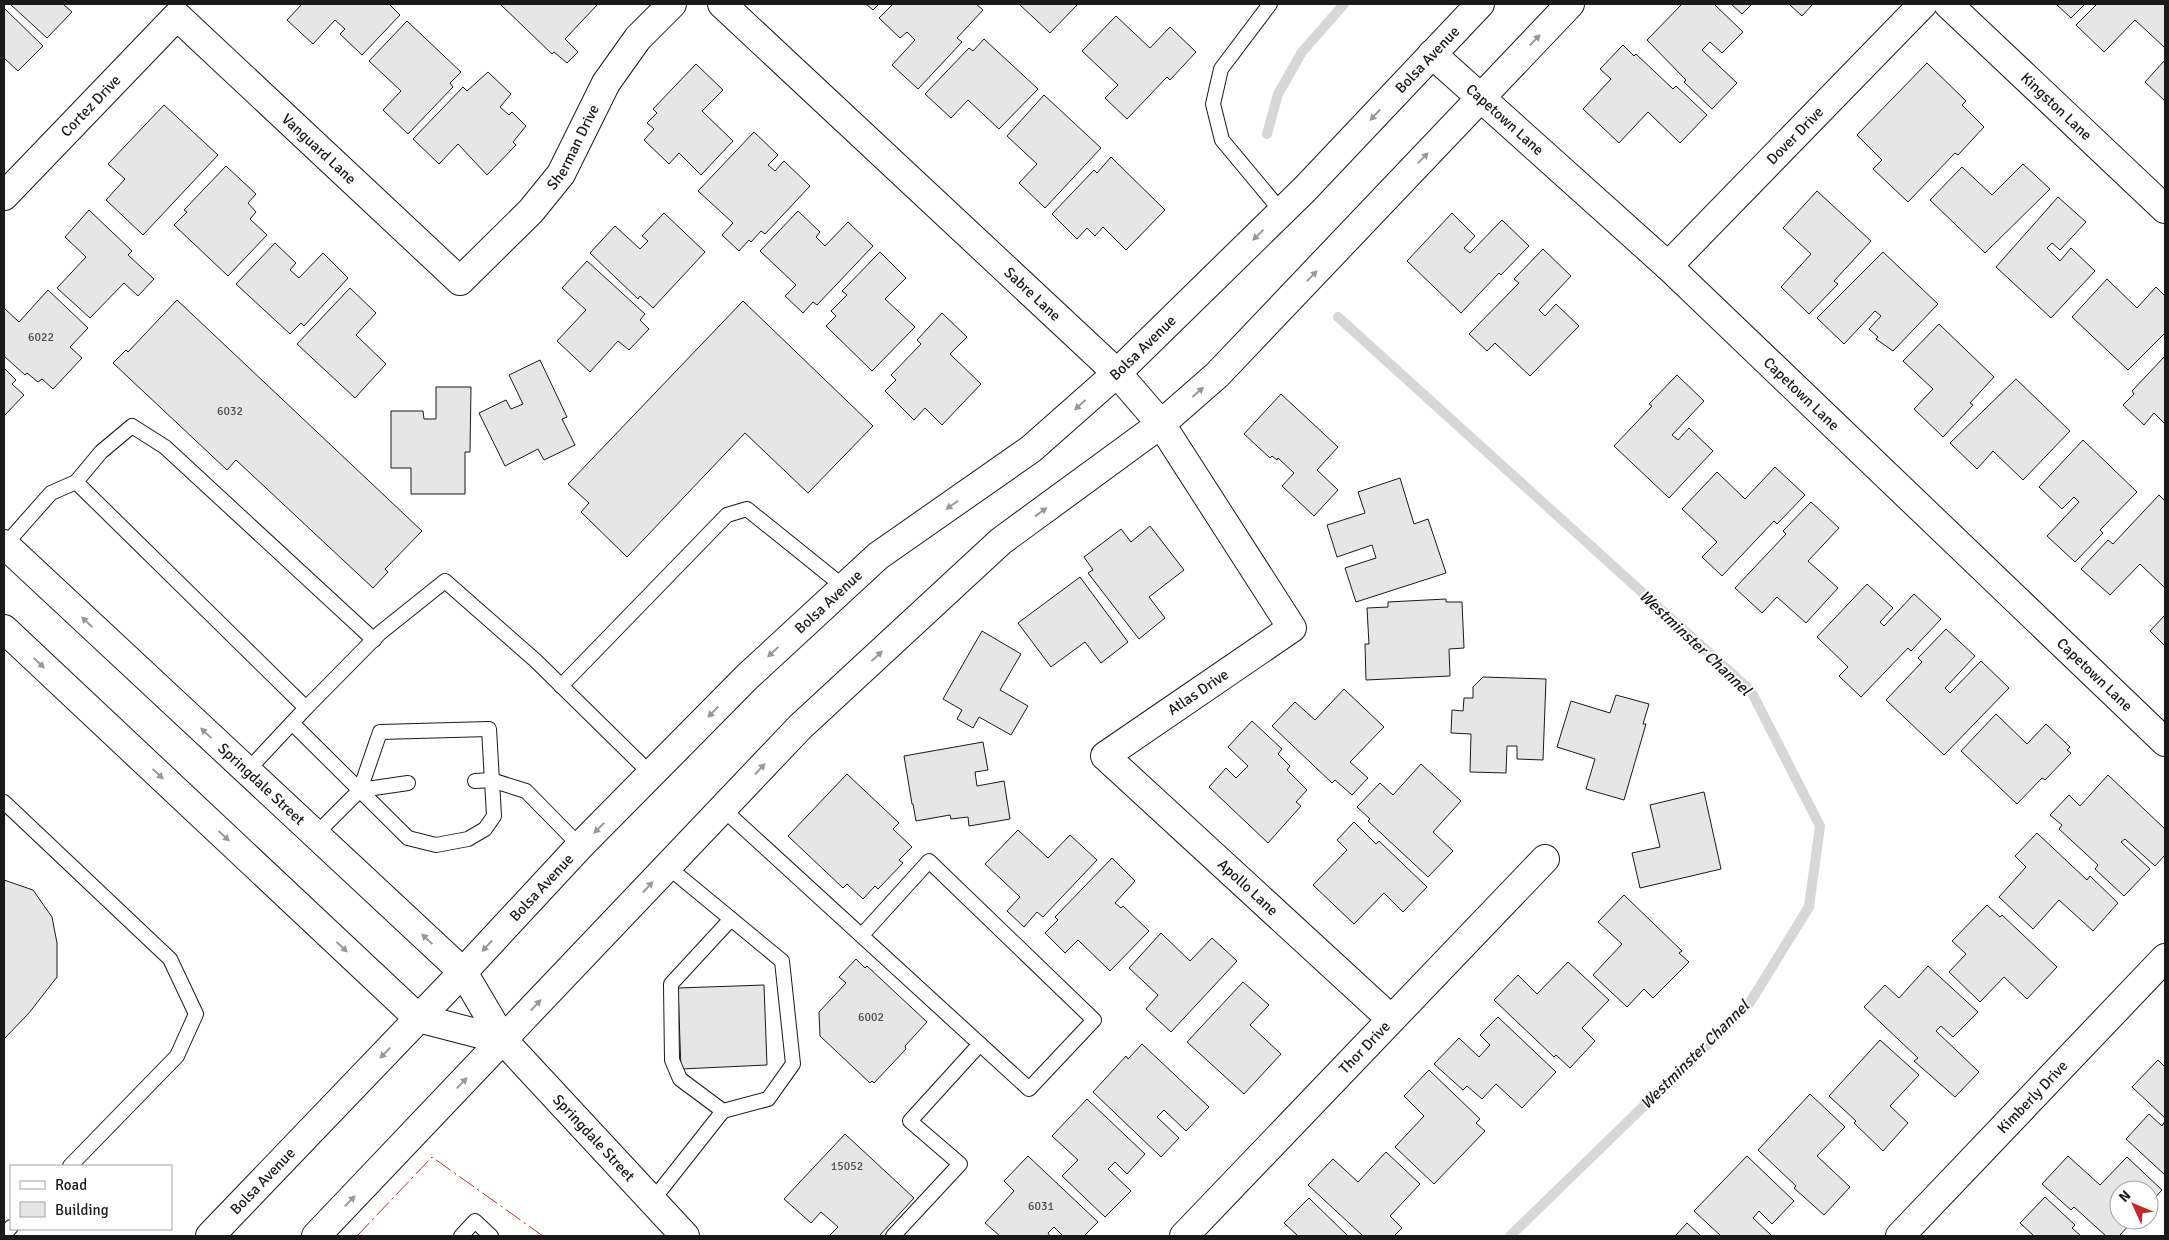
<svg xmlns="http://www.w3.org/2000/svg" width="2169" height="1240" viewBox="0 0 2169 1240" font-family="Signika,sans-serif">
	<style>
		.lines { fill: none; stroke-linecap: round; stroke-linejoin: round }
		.stream { stroke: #d7d7d7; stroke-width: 10 }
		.building { fill: #e6e6e6; stroke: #1a1a1a }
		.service-casing { stroke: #1a1a1a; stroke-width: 16 }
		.minor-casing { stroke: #1a1a1a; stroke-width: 30 }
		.secondary-casing { stroke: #1a1a1a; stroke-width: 30 }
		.service { stroke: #fff; stroke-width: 14 }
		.minor { stroke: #fff; stroke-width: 28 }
		.secondary { stroke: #fff; stroke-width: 28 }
		.power { stroke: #c62828; stroke-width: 1; stroke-dasharray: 18 4 2.5 4; stroke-linecap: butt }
		.oneway { fill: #989898 }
		.labels { text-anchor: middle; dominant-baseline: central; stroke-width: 4; stroke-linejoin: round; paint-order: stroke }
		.number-label { font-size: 12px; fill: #4d4d4d }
		.street-label { font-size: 15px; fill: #1a1a1a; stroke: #fff }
		.water-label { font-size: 16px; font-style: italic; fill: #1a1a1a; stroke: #fff }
	</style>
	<rect width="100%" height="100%" fill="#fff"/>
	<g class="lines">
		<!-- stream -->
		<g class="stream">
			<path d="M1267,134l11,-40 24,-42 42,-48"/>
			<path d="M1338,317l413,374 69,135 -11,81 -60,97 -239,232"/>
		</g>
	</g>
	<!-- building -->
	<g class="building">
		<path d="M10,4h53l9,8 -25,26z"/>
		<path d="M302,4h87l11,11 -38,40 -22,-21 5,-5 -10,-9 -22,24 -26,-24z"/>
		<path d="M500,4h98l-33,35 13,13 -11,11 -13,-11 -2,2z"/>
		<path d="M866,4h13l-6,6z"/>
		<path d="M893,4h83l7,6 -26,28 5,4 -44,47 -26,-24 23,-25 -8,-8 -7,6 -21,-20z"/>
		<path d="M1019,4h59l-28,29z"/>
		<path d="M1682,4h32l29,28 -21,21 -12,-11 -8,8 35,33 -25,26 -28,-27 2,-2 -39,-40z"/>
		<path d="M1731,4h21l-10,10z"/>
		<path d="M1789,4h24l-11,12z"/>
		<path d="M2056,4h29l-14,14z"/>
		<path d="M2097,4h68v42l-1,1 -29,-27 -31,32 -28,-27z"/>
		<path d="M4,8l39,38 -25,25 -14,-13z"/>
		<path d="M1116,16l34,32 20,-21 26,25 -26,28 -3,-3 -40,42 -22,-21 13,-13 -36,-34z"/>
		<path d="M407,21l54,51 -11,11 3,4 -45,47 -25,-24 18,-19 -32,-30z"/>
		<path d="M984,39l54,50 -39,40 -31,-29 -17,18 -26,-24 44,-46 4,3z"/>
		<path d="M1623,45l11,11 2,-2 37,35 3,-3 31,29 -27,28 -32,-31 -29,31 -36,-34 28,-30 -11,-10z"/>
		<path d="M2165,60v41l-20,-19z"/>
		<path d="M1927,63l39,38 -4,4 22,22 -26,28 -3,-2 -47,49 -35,-33 9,-9 -25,-25z"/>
		<path d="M696,64l27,26 -21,21 31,30 -32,34 -22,-22 -10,11 -25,-24 10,-11 -7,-6 10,-10 -4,-4z"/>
		<path d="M488,72l23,22 -11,13 9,8 3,-3 14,14 -13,16 3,3 -29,30 -29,-31 -19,20 -26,-25 50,-52 4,4z"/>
		<path d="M1044,95l57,53 -56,60 -26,-25 18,-19 -30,-28z"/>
		<path d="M164,105l54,50 -75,80 -37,-35 19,-21 -17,-15z"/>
		<path d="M754,132l24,23 -10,10 7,6 9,-10 26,25 -45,48 -4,-3 -10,11 -2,-2 -10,11 -17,-16 11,-12 -35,-32z"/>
		<path d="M1111,157l54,53 -39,40 -23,-23 -8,9 -8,-8 -10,11 -25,-25 42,-44 3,3z"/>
		<path d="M2023,164l27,25 -65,64 -55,-53 32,-33 30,28z"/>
		<path d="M226,166l30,28 -8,9 8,9 -6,7 17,16 -39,41 -54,-51 13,-13 -3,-2z"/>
		<path d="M1817,191l54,50 -37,40 4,3 -29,30 -28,-27 30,-33 -28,-26z"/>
		<path d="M2058,197l28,25 -26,28 -8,-7 -5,5 13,13 11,-13 24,23 -44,47 -55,-51z"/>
		<path d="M89,210l43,41 -4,4 26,24 -16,17 -14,-13 -34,35 -33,-30 29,-31 -21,-20z"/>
		<path d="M798,211l22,21 -4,5 9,9 23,-24 25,24 -56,59 -4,-3 -10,11 -18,-17 11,-11 -36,-34z"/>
		<path d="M664,213l41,39 -52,56 -13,-12 -2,3 -48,-46 25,-27 25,23 8,-8 -6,-5z"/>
		<path d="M1452,213l23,23 -11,12 6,5 32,-33 27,26 -28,29 -2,-2 -38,40 -54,-52z"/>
		<path d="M275,243l21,20 -6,7 9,8 24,-25 25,25 -44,48 -3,-3 -11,11 -54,-50z"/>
		<path d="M1543,249l28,27 -32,34 6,6 11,-12 23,22 -49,50 -35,-33 -8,8 -18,-17 50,-51 -5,-4z"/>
		<path d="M880,252l26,26 -21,21 30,28 -43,44 -46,-45 10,-10 -5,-5 16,-16 -5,-4z"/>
		<path d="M1883,252l55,52 -45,47 -17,-12 2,-2 -9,-8 12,-13 -6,-5 -31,33 -27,-26z"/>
		<path d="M587,261l58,53 -5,6 9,9 -20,21 -11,-9 -28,31 -33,-31 29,-31 -24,-22z"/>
		<path d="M2107,279l30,29 19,-21 9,9v37l-37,37 -56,-53z"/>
		<path d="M350,288l26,25 -20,22 30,29 -31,34 -58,-54z"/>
		<path d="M48,290l40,38 -18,19 12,11 -29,31 -11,-10 -4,3 -11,-9 -2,2 -21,-19v-48l15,14z"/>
		<path d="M177,300l245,231 -37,38 3,3 -15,16 -137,-128 -9,10 -114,-107 13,-13 2,2z"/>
		<path d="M743,301l130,125 -65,67 -63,-60 -118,124 -46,-45 8,-9 -21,-19z"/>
		<path d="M942,313l25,24 -17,17 31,30 -39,41 -17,-17 -11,12 -29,-29 11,-11 -5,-5 30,-31 -4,-4z"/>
		<path d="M1939,324l55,53 -24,26 3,2 -30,32 -29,-28 19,-20 -30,-28z"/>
		<path d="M2165,356v68l-11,-11 -10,12 -21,-20 11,-11 -2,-3z"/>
		<path d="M540,360l27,57 -5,2 13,26 -31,15 -6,-11 -33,17 -26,-53 27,-13 5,9 12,-5 -14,-29z"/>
		<path d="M4,368l12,12 -4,4 12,11 -20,21z"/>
		<path d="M1677,375l27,26 -32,34 6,5 11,-12 24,23 -44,47 -55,-52 38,-40 -3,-2z"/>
		<path d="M2016,379l54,52 -47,49 -30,-29 -16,18 -27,-26z"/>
		<path d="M436,387h35l-1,65h-5v42h-54v-26h-20v-57h32l1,8h12z"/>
		<path d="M1281,394l57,53 -21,23 21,20 -24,26 -32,-30 12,-13 -16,-15 -1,2 -5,-4 -2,2 -26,-24z"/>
		<path d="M2083,440l54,52 -37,38 3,3 -28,29 -28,-26 32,-34 -5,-5 -12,12 -23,-22z"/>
		<path d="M1775,467l30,28 -28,29 -3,-3 -52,55 -20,-19 15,-15 -35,-33 35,-37 28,27z"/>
		<path d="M1400,478l14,46 14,-5 18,54 -90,29 -11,-34 31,-10 -4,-13 -35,12 -10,-32 38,-12 -7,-21z"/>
		<path d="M2159,495l6,6v87l-25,-24 -30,31 -29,-26 27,-29 5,4z"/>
		<path d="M1811,502l28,26 -31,33 30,27 -32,35 -29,-26 -15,16 -27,-25 51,-54 -3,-3z"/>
		<path d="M1150,526l34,44 -35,27 16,21 -26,21 -51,-66 5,-3 -9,-13 37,-28 10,13z"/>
		<path d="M1080,577l48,65 -27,21 -16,-21 -34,25 -33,-44z"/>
		<path d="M1867,584l26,24 -13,14 4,4 30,-32 27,25 -30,32 -3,-3 -47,49 -22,-21 9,-9 -31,-30z"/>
		<path d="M1446,599v3h16l2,46 -15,1 1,27 -84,4 -1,-36h4l-2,-36 21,-1v-5z"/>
		<path d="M2165,615v31l-15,-15z"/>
		<path d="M1946,629l29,27 -30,32 5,5 31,-32 28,27 -65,67 -58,-55 36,-38 -4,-4z"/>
		<path d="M982,631l39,23 -21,36 28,16 -17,29 -32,-18 -6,11 -16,-9 5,-9 -19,-11z"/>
		<path d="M1483,677l63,2 -3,81 -26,-1v-13h-10l-1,27 -36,-1 1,-38 -20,-1 1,-23 11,1 1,-13h9v-11z"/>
		<path d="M1344,689l40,38 -34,35 18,16 -16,17 -17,-15 -3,3 -60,-57 23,-24 20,18z"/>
		<path d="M1616,695l33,9 -6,20h3l-22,76 -38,-11 9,-30 -38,-12 14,-46 39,12z"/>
		<path d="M1996,714l31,30 19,-20 24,23 -3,3 4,3 -26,27 -3,-2 -25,26 -56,-53z"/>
		<path d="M1252,721l30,28 -4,5 12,12 -3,4 20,20 -11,12 5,4 -33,37 -59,-56 17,-19 10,10 12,-12 -20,-19z"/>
		<path d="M983,742l5,28 -13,2 2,14 27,-5 6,38 -41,7 -1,-9 -17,2 -1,-4 -34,6 -3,-17h-1l-8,-48z"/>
		<path d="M1421,764l40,37 -28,31 20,19 -25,26 -60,-56 2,-2 -13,-12 23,-24 13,12z"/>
		<path d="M847,774l52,49 -6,6 19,18 -13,13 4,3 -25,26 -3,-3 -12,13 -16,-15 -4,4 -55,-52z"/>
		<path d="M2108,775l57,54v26l-10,11 -30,-27 -4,3 29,27 -26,27 -29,-27 3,-4 -39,-36 3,-4 -12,-10 19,-20 11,11z"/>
		<path d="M1704,792l17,77 -81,19 -8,-35 28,-6 -10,-42z"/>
		<path d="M1354,822l22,22 3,-3 48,46 -24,25 -19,-19 -30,31 -41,-39 34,-35 -10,-10z"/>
		<path d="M1018,830l30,28 22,-23 27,25 -54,57 -6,-5 -13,15 -17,-16 13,-14 -35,-33z"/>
		<path d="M2037,833l50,47 3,-4 28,27 -25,28 -34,-31 -26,29 -34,-32 27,-30 -11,-11z"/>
		<path d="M1112,858l23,23 -20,22 6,5 2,-2 26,25 -39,40 -32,-31 -13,13 -20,-20 13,-13 -3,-3z"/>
		<path d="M4,880l29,10 19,27 5,26v34l-28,36 -25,26z"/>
		<path d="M1624,895l58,56 -3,2 10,9 -36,36 -9,-9 -17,18 -34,-32 29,-31 -24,-22z"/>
		<path d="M1987,905l13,12 2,-2 55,52 -30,32 -23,-22 -24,25 -31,-30 17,-18 -14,-13z"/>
		<path d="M1161,933l29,28 22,-23 25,23 -66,71 -25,-23 12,-14 -29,-27z"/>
		<path d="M856,959l9,9 2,-2 60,56 -22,24 1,3 -32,34 -2,-2 -2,2 -50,-47 -1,-24 27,-29 -7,-6z"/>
		<path d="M1568,962l41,38 -27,28 13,13 -25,27 -14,-13 -2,2 -60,-57 24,-25 19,19z"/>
		<path d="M1928,966l50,46 -25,25 -12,-11 -5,5 43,41 -24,25 -41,-36 4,-3 -54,-51 21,-22 14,13z"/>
		<path d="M1243,982l26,23 -19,20 31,29 -37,40 -57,-52z"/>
		<path d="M764,985l3,80 -86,4 -3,-81z"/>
		<path d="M1498,1017l58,55 -34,36 -26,-24 -14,15 -15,-13 -4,4 -29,-26 25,-26 20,19 11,-12 -10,-10z"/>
		<path d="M1880,1040l39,35 -29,31 18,17 -25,28 -29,-28 2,-2 -27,-25z"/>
		<path d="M1142,1044l67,63 -23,24 -22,-21 -7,7 22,21 -18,19 -68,-65 33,-36 2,3z"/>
		<path d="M2158,1060l7,7v51l-33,-31z"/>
		<path d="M1429,1070l51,49 -4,4 9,8 -51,53 -39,-37 29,-31 -20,-20z"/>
		<path d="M1810,1094l35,33 -28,29 33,31 -26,28 -30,-27 2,-2 -38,-36z"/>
		<path d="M1087,1099l58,55 -18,20 -12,-12 -7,7 23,22 -26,26 -43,-41 16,-16 -26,-24z"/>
		<path d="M2149,1114l13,12 3,-5v54l-39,-36z"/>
		<path d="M845,1134l69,64 -35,38h-50l9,-9 -17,-15 -10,11 -27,-24z"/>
		<path d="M1386,1152l34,32 -30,32 12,12 -8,8h-31l-55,-51 25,-26 25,23z"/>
		<path d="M1028,1156l70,66 -14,14h-21l-9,-9 -6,6 2,3h-50l-15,-13 29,-32 -10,-10z"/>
		<path d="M1747,1156l47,45 -22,23 -13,-13 -6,7 19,18h-51l-27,-25z"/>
		<path d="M2068,1156l32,29 27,-28 35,33 -13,14v-14h-30v30h15l-15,16h-13l-32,-29 -3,3 -29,-26z"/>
		<path d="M2045,1197l30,28 -3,3 9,8h-47l-14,-13z"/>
		<path d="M1309,1198l39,38h-50l-14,-13z"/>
		<path d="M1687,1223l14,13h-26z"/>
	</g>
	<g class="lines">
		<!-- service casing -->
		<g class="service-casing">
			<g id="service">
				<path d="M1270,4l-49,65 -8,35 9,36 60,72"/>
				<path d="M76,482l230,226 74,-75 65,-52 91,80 116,114"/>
				<path d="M4,546l47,-53 25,-11 25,-30 31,-26 33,21 209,193"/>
				<path d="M561,686l166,-171 20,-6 97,78"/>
				<path d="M292,723l116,115 28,7 32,-6 17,-10 9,-13 -5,-87 -109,3 -20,58 -45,45"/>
				<path d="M247,771l59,-63"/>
				<path d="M475,781l16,-1 35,11 54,55"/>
				<path d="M360,790l48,-7"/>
				<path d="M4,802l166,157 26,55 -19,42 -107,110"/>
				<path d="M723,809l306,280 65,-69 -165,-159 -67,74"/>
				<path d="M723,1111l-43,-32 -8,-19 -1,-76 60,-65"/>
				<path d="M652,1201l71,-90 45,-12 25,-35 -11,-103 -114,-94"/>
				<path d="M4,1235l7,-8"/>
				<path d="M461,1236l14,-15 16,15"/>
				<path d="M893,1236l67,-72 -50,-43 70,-77"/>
			</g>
		</g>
		<!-- minor casing -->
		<g class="minor-casing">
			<g id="minor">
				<path id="s1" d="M722,4l395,369 44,51 131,204 -187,128 286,263"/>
				<path id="s2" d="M1948,4l217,205"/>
				<path id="s3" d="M1432,54l236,212 497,476"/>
				<path id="s4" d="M4,196l173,-180 283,265 71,-70 30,-37 45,-91 32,-45 34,-34"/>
				<path id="s5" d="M1668,266l255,-262"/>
				<path id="s6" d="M1184,1236l361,-377"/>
				<path id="s7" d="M1900,1236l265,-278"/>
			</g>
		</g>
		<!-- secondary casing -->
		<g class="secondary-casing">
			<g id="secondary">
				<path id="s8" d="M4,544l459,428 40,68 182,196"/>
				<path d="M4,629l414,389 85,22"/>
				<path id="s9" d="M210,1236l253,-264 117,-126 167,-169 131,-121 153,-107 86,-76 188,-184 175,-185"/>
				<path d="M316,1236l484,-509 201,-186 160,-117 56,-49 353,-371"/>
			</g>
		</g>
		<!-- service -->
		<use href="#service" class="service"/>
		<!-- minor -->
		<use href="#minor" class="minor"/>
		<!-- secondary -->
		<use href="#secondary" class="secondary"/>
		<!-- power -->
		<path class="power" d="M357,1236l75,-79 111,79"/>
	</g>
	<!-- one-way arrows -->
	<defs><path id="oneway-solid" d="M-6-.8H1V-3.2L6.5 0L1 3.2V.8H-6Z" transform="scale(1.25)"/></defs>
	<g class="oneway">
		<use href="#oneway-solid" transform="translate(1535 40) rotate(-46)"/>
		<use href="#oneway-solid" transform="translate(1375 115) rotate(133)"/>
		<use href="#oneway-solid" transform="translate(1423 158) rotate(-46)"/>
		<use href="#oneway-solid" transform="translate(1258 235) rotate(136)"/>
		<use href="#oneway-solid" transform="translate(1312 276) rotate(-46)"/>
		<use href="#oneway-solid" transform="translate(1198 392) rotate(-41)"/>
		<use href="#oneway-solid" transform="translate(1080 405) rotate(138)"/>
		<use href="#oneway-solid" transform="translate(952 505) rotate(145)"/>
		<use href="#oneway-solid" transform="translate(1041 512) rotate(-36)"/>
		<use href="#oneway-solid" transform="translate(87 622) rotate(-137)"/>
		<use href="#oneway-solid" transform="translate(773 652) rotate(137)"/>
		<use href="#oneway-solid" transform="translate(877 656) rotate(-43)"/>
		<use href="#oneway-solid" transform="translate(39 663) rotate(43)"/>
		<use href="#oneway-solid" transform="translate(713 712) rotate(134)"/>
		<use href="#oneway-solid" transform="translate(206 733) rotate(-137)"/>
		<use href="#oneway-solid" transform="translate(760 769) rotate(-47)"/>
		<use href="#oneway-solid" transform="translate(158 774) rotate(43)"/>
		<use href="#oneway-solid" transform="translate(599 828) rotate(135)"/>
		<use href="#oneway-solid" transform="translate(224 836) rotate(43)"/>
		<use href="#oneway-solid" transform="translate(648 887) rotate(-47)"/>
		<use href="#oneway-solid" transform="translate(427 939) rotate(-137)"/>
		<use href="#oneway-solid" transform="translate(487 946) rotate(133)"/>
		<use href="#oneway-solid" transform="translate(342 947) rotate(43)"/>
		<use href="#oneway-solid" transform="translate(536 1005) rotate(-47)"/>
		<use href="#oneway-solid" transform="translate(385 1053) rotate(134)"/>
		<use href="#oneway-solid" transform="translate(462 1083) rotate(-46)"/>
		<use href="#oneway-solid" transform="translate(350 1201) rotate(-46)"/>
	</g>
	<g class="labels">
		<!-- number labels -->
		<g class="number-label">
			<text x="41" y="337">6022</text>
			<text x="230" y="411">6032</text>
			<text x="871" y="1017">6002</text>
			<text x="847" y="1166">15052</text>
			<text x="1041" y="1206">6031</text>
		</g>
		<!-- street labels -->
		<g class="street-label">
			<text stroke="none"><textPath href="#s9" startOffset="1696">Bolsa Avenue</textPath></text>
			<text stroke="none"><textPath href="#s4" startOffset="125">Cortez Drive</textPath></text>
			<text stroke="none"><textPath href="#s2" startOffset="149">Kingston Lane</textPath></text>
			<text stroke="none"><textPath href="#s3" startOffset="98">Capetown Lane</textPath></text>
			<text stroke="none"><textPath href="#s5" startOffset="182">Dover Drive</textPath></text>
			<text stroke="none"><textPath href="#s4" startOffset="814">Sherman Drive</textPath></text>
			<text stroke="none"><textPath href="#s4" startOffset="444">Vanguard Lane</textPath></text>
			<text stroke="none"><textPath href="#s1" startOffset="425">Sabre Lane</textPath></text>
			<text stroke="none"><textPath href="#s9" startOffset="1291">Bolsa Avenue</textPath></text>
			<text stroke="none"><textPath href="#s3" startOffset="502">Capetown Lane</textPath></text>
			<text stroke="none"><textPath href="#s9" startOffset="886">Bolsa Avenue</textPath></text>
			<text stroke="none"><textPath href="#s3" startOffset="908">Capetown Lane</textPath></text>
			<text transform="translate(1198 692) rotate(-34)">Atlas Drive</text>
			<text stroke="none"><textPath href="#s8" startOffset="352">Springdale Street</textPath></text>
			<text stroke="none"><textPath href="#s9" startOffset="481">Bolsa Avenue</textPath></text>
			<text stroke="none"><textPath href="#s1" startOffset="1271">Apollo Lane</textPath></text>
			<text stroke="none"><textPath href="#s6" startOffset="261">Thor Drive</textPath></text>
			<text stroke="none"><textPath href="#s7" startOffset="192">Kimberly Drive</textPath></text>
			<text stroke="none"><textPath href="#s8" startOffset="840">Springdale Street</textPath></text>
			<text stroke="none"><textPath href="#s9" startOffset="76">Bolsa Avenue</textPath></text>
		</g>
		<!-- water labels -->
		<g class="water-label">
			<text transform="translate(1695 643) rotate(43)">Westminster Channel</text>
			<text transform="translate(1695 1055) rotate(-45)">Westminster Channel</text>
		</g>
	</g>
	<!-- border -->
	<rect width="2169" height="1240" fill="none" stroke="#1a1a1a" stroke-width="10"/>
	<!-- legend -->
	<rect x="10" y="1165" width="162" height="65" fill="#ffffff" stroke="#a3a3a3"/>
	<rect x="20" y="1181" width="25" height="8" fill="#ffffff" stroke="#a3a3a3"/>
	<text x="55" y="1190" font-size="15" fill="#1a1a1a">Road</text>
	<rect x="20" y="1202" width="25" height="15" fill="#e6e6e6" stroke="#a3a3a3"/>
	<text x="55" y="1215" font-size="15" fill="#1a1a1a">Building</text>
	<!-- north arrow -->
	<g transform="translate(2134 1205) rotate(314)"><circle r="24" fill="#ffffff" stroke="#a3a3a3"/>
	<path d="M0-4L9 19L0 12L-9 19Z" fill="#c62828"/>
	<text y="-8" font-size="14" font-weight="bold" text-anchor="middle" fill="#1a1a1a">N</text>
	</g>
</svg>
